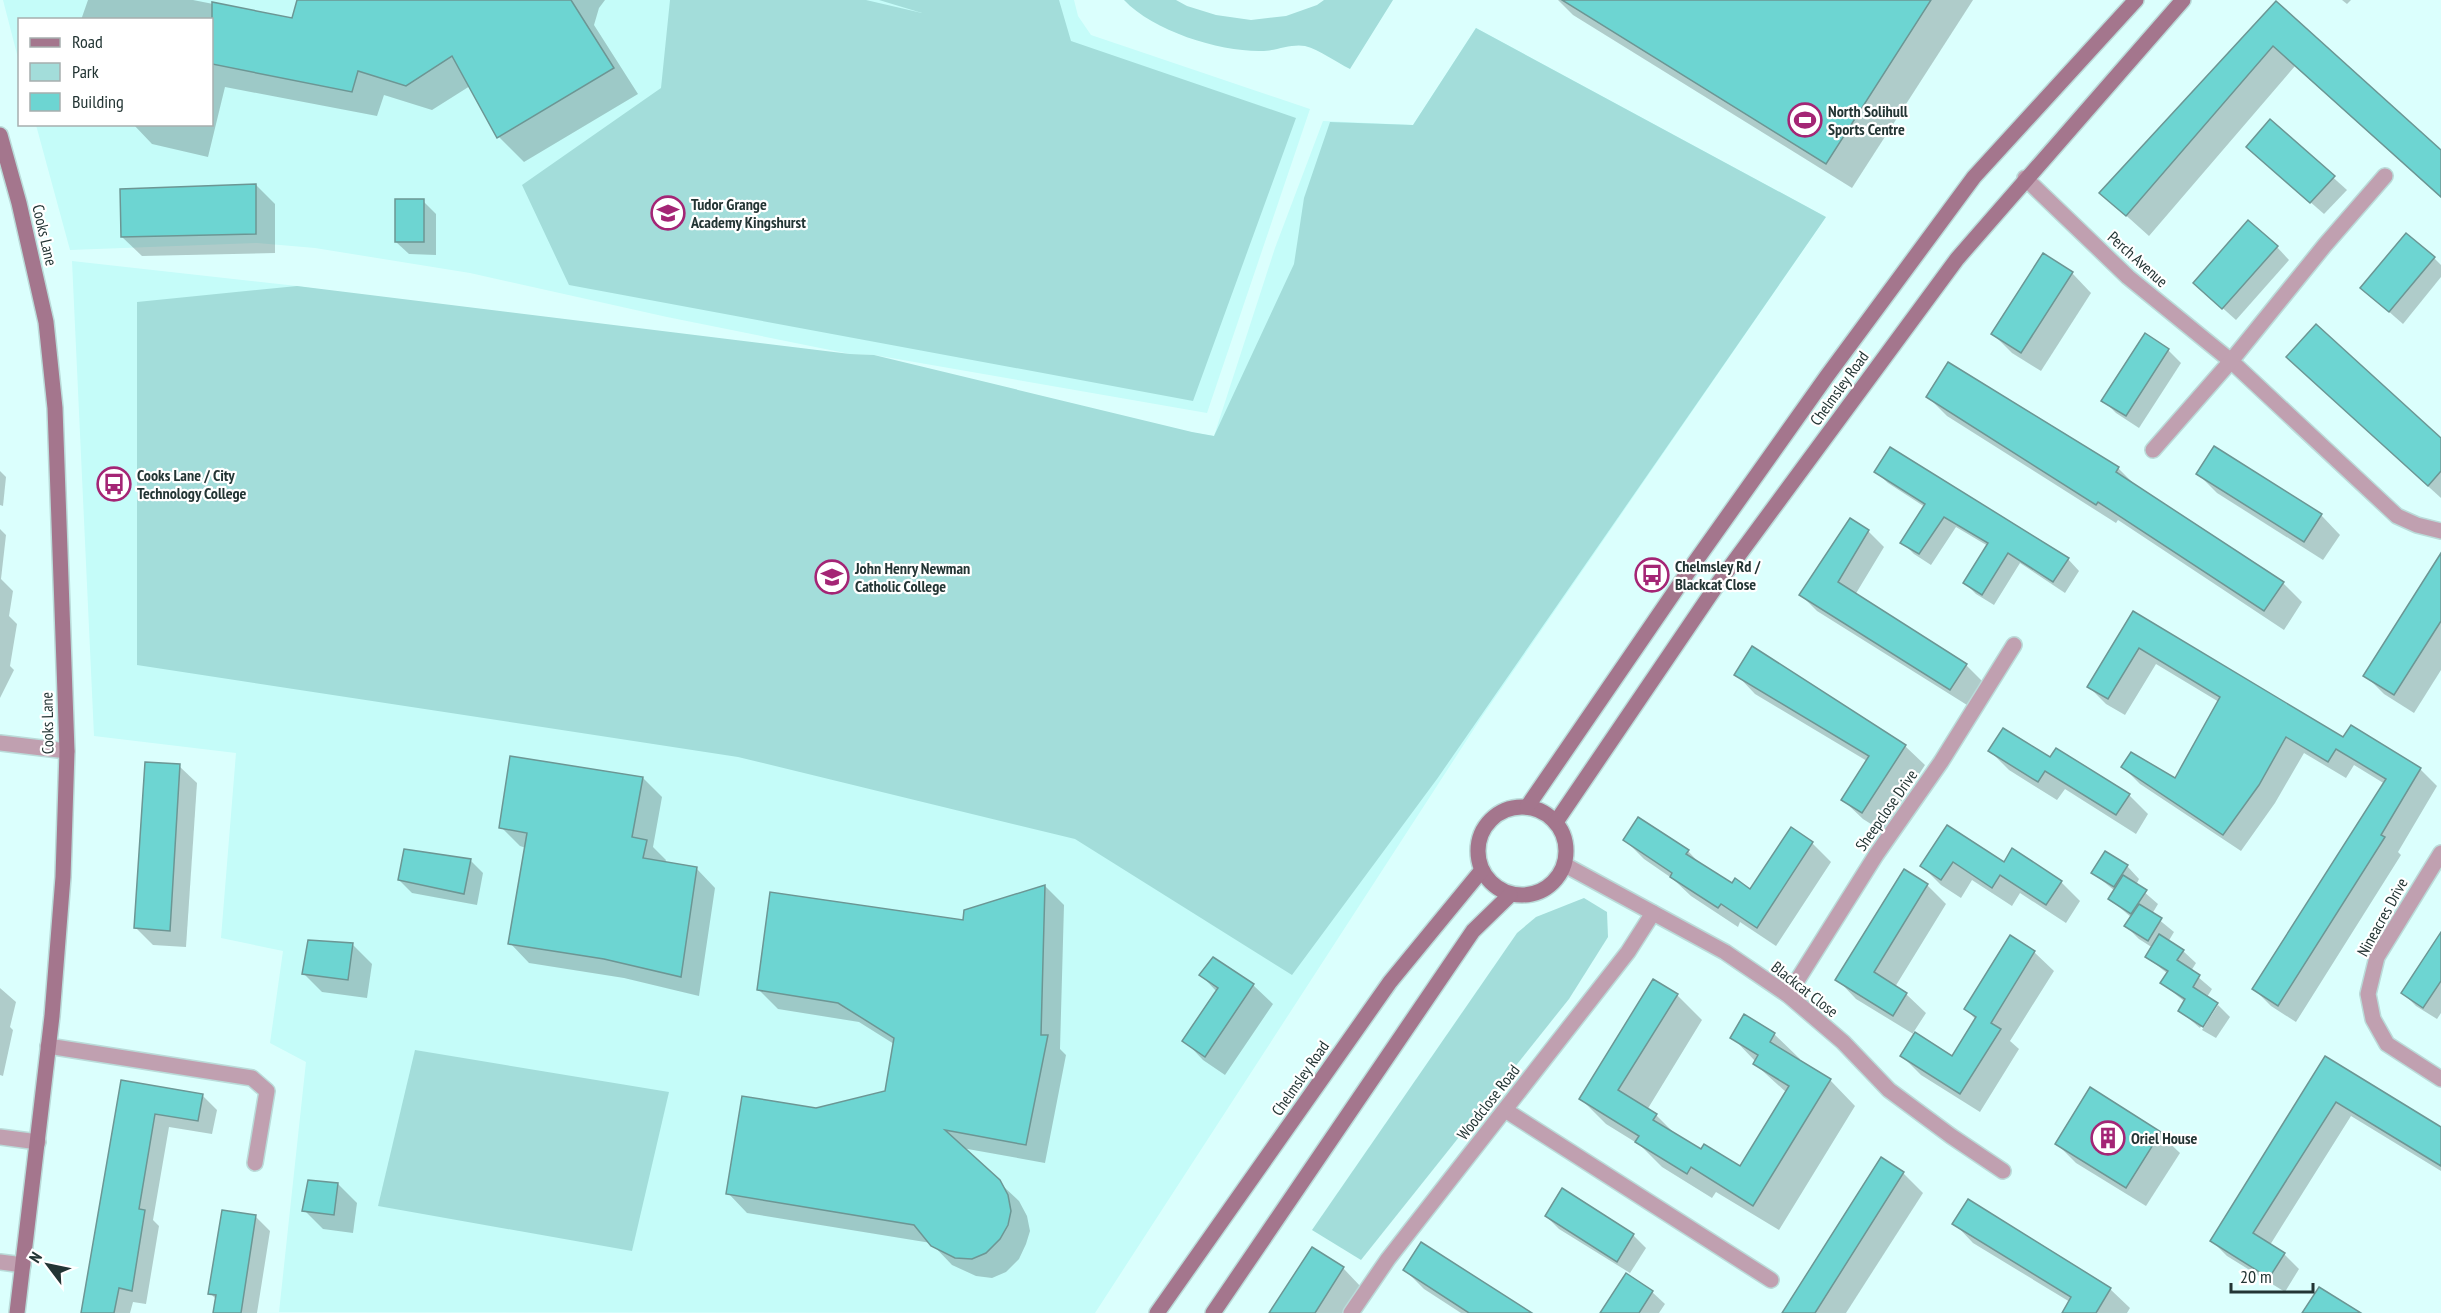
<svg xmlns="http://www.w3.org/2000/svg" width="2441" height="1313" viewBox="0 0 2441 1313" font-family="'PT Sans Narrow',sans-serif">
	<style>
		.built { fill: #c5fcf9 }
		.green { fill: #a3ddda }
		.shadow { fill: #0003 }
		.building { fill: #6dd5d2; stroke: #6c9694; stroke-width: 1.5 }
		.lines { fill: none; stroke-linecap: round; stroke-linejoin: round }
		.street-casing { stroke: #badbd9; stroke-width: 18 }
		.secondary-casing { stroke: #badbd9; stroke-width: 18 }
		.street { stroke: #c0a0b0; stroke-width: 15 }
		.secondary { stroke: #a4768d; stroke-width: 15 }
		.labels { text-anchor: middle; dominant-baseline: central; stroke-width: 4.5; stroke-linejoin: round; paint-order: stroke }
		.poi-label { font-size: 16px; font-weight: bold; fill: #233534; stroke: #fff; text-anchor: start }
		.street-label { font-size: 16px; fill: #233534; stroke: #fff }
	</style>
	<rect width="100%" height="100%" fill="#dbfffd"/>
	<!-- built -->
	<g class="built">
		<path d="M3,0h1071l4,16 13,19 219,74 -103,304 -333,-58 -24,-1 -183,-37 -197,-44 -155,-25 -58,-5 -187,7 -34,-125 176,-1v-104h-192l-1,42z"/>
		<path d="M1476,28l350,189 -345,501 -386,595 -816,-1 27,-250 -36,-19 13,-92 -62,-13 15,-185 -142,-17 -22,-475 225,25 588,87 156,35 173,28 61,-188 48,-127 90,4z"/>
	</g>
	<!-- green -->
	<g class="green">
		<path d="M670,0h196l56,13 -43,-13h180l12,41 225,77 -103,283 -624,-116 -47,-100 139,-97z"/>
		<path d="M1124,0h52l11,6 29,9 35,5 35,-4 31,-11 7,-5h69l-43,69c-14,-7 -30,-19 -45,-23 -14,-3 -32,6 -46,5 -41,0 -106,-20 -135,-51z"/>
		<path d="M1476,28l350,189 -389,562 -145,196 -217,-136 -337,-82 -601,-92v-363l160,-16 553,68 24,1 318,77 22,4 80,-172 10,-66 26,-76 83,3z"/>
		<path d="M1584,898l23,14 1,25 -39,62 -208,261 -49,-30 205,-297 19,-16z"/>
		<path d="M415,1050l254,42 -37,159 -254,-45z"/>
	</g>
	<!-- shadow -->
	<g class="shadow">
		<path d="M88,0h105l100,20 5,-20h307l-6,8 -5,17 44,69 -114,68 -25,-25 -29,-51 -38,24 -48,-15 -7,21 -152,-29 -17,70 -56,-13 -19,-20h79v-104h-131z"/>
		<path d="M1558,0h415l-121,188 -279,-173z"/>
		<path d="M2342,0h9l-4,4z"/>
		<path d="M2276,3l165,149v46l-146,-132 -146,170 -48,-43z"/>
		<path d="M2270,121l77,69 -23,24 -63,-55z"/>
		<path d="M256,185l19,19v49l-133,3 -20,-19z"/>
		<path d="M423,201l13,13v41l-27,-1 -13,-12z"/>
		<path d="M2277,247l12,13 -53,60 -28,-25z"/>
		<path d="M2434,258l7,7v12l-38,47 -41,-36z"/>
		<path d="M2072,273l19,20 -50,78 -29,-18 -19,-19z"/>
		<path d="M2168,350l13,13 -42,65 -23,-15 -13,-13z"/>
		<path d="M2307,376l134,64v58z"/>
		<path d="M1928,397l190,71 19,19 146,96 19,19 -18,28 -166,-110 -2,3 -169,-107z"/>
		<path d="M0,471l6,6 -3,29 -3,-1z"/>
		<path d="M1876,472l192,87 11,12 -14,22 -45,-30 -26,42 -18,-11 -11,-11 23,-37 -32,-19 -25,38 -17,-11 -12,-12 23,-35 -37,-24z"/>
		<path d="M2198,474l123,41 19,20 -17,25 -106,-67z"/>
		<path d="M0,529l6,6 -5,44 12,12 -4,25 8,8 -7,42 4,4 -14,28z"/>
		<path d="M1868,531l16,16 -29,48 111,70 16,16 -15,24 -150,-94 -16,-16z"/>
		<path d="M2441,565v105l-27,43 -30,-19 -19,-19z"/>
		<path d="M2133,613l210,126 77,30 17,17 -39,66 3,3 -105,167 -25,-16 -17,-17 131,-205 -31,-19 -8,13 -42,-25 -29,50 -34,48 -101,-67 -17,-17 52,13 44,-78 -63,-38 -31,51 -19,-11 -17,-17z"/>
		<path d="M1736,674l169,72 20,19 -43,66 -19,-12 -20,-19 24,-39 -112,-67z"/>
		<path d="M1990,751l61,8 78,36 19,19 -12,20 -71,-45 -8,11 -48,-30z"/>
		<path d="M179,766l18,17 -11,164 -33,-2 -18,-18z"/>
		<path d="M643,778l19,19 -9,50 13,13 -1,3 31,5 19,20 -16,108 -75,-18 -95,-15 -19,-20 16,-95 -6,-2 -19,-19z"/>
		<path d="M1947,827l57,37 57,18 19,19 -14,22 -46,-30 -8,13 -40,-26 -11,18 -20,-13 -19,-19z"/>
		<path d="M1625,840l63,11 15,16 29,18 19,6 61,-48 19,19 -55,84 -36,-24 -2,5 -47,-31 -18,-17 -29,-20z"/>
		<path d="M470,860l13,13 -6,32 -65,-12 -13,-13z"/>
		<path d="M2127,866l12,13 -3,6 22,19 -6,10 22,18 -6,10 15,9 13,12 -5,8 21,18 -5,8 11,8h-3l-15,23 -20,-17 5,-9 -23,-19 6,-9 -21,-17 6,-9 -14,-9 -13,-13 6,-8 -22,-19 5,-8 -22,-18z"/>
		<path d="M1927,885l19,19 -51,83 11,7 20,19 -13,20 39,25 24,-38 -10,-11 45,-72 23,15 20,19 -44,70 9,8 -39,63 -59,-37 -19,-19 13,-21 -59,-36 -19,-20z"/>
		<path d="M1045,886l19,19 -4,144 6,6 -21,108 -83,-15 57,53 8,15 3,15 -4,13 -7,15 -13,13 -14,6 -16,-2 -24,-11 -21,-22 -184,-30 -19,-20 88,-84 70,-17 8,-48 -35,-22 -81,-13 -19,-19 205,-68z"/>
		<path d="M2441,935v78l-4,6 -21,-13 -13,-13z"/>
		<path d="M309,941l44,4 19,19 -5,34 -45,-6 -19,-19z"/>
		<path d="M1213,959l40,26 20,19 -48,71 -22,-15 -19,-20 33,-48 -16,-17z"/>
		<path d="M0,988l16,14 -6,25 3,3 -10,46 -3,-1z"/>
		<path d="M1677,995l25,25 -55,90 9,5 22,22 23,14 40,18 46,-76 -32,-29 1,-2 -24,-25 42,-3 26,25 -1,2 31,19 25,26 -76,124 -63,-38 -4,6 -50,-31 -22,-22 -34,-21 -25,-25z"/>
		<path d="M2218,1005l12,12 -14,21 -14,-8z"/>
		<path d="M2325,1058l116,71v42l-90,-55 -81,129 14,9 15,15 -14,23 -58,-36 -15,-15z"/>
		<path d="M122,1081l80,14 15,15 -5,24 -43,-7 -16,93 6,6 -13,78 -13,-2 -3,11h-48z"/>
		<path d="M2091,1089l69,45 20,19 -34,53 -70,-43 -19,-19z"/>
		<path d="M1882,1160l21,13 20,20 -77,120h-59z"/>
		<path d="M338,1184l19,19 -4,30 -30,-4 -19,-19z"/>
		<path d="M1546,1216l87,19 13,13 -16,25 -71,-44z"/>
		<path d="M256,1217l14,14 -13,82h-43l3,-13 -7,-7z"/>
		<path d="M1954,1223l156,66 20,19 -3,5h-64l7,-11 -97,-59z"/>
		<path d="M1313,1249l30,19 19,20 -16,25h-75z"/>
		<path d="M1405,1270l124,43h-68l-37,-24z"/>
		<path d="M1652,1292l13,12 -6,9h-57z"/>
	</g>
	<!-- building -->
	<g class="building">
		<path d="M297,0h274l43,68 -117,70 -45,-82 -46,30 -48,-15 -6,21 -140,-28v-62l80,16z"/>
		<path d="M1562,0h369l-105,164z"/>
		<path d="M2276,1l165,149v47l-168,-151 -147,170 -27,-23z"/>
		<path d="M2270,119l65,57 -25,27 -64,-56z"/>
		<path d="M256,184v50l-135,3 -1,-48z"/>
		<rect x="395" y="199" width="29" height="43"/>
		<path d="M2248,220l30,26 -56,63 -29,-26z"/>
		<path d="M2406,233l29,24 -46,55 -29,-24z"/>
		<path d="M2043,253l30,19 -52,81 -30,-19z"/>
		<path d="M2316,324l125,114v33l-13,15 -142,-129z"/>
		<path d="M2145,333l24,16 -43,67 -25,-15z"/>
		<path d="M1948,362l171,105 -3,5 168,110 -20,29 -166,-109 -2,3 -170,-108z"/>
		<path d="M2214,446l108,68 -18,28 -108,-68z"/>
		<path d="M1890,447l179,111 -16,24 -45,-29 -26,42 -19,-12 25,-40 -44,-26 -25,37 -19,-11 25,-39 -51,-32z"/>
		<path d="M1850,518l19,12 -31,52 129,82 -17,26 -151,-95z"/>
		<path d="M2441,553v68l-47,74 -31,-19z"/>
		<path d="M2133,611l210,126 8,-12 70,43 -40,67 4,2 -107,169 -26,-17 134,-210 -50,-30 -8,13 -42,-25 -27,48 -36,50 -102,-68 10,-15 44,26 45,-81 -81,-49 -31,51 -21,-12z"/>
		<path d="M1752,646l154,99 -44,68 -21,-13 28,-44 -135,-81z"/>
		<path d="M2003,728l47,29 6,-9 74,46 -14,21 -71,-44 -7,11 -50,-31z"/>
		<path d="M510,756l133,21 -11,60 15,3 -4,18 54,9 -16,110 -77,-18 -96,-15 19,-111 -28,-5z"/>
		<path d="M145,762l35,2 -10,167 -36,-3z"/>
		<path d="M1638,817l51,33 -3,4 46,29 3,-5 15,11 41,-62 22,15 -56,86 -36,-24 -3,4 -48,-31 2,-4 -49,-33z"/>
		<path d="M1947,825l57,37 8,-14 50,33 -16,24 -46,-30 -8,13 -39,-26 -12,18 -21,-14z"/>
		<path d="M404,849l67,10 -7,35 -66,-14z"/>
		<path d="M2105,851l23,14 -14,22 -23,-14z"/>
		<path d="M1904,869l24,15 -54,88 33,21 -14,23 -58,-36z"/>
		<path d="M2123,875l24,15 -16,24 -23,-15z"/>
		<path d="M1045,885l-4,150h7l-22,110 -81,-15 55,50 8,15 3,16 -3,14 -8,14 -14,14 -14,6 -17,-1 -24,-12 -17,-21 -188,-31 16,-98 74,12 69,-17 9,-53 -56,-35 -81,-13 13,-98 193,28 1,-10z"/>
		<path d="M2139,904l23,14 -14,23 -24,-15z"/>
		<path d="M2441,932v49l-18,27 -22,-15z"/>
		<path d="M2159,934l25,16 -7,10 23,15 -7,12 25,16 -15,24 -25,-16 7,-12 -25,-16 8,-12 -23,-14z"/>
		<path d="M2010,935l25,16 -44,72 10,6 -41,65 -60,-38 15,-24 37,24 24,-39 -12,-8z"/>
		<path d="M308,940l45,3 -5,37 -46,-6z"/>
		<path d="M1213,957l41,27 -49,73 -23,-16 36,-53 -19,-13z"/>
		<path d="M1653,979l25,15 -60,96 39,24 -4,6 48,29 3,-5 36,22 49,-80 -36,-22 5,-9 -28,-17 14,-24 31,19 -5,9 61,37 -78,127 -62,-39 -4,7 -52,-32 4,-6 -60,-37z"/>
		<path d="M2325,1056l116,71v39l-105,-64 -83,131 32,20 -16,25 -59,-37z"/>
		<path d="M121,1080l82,14 -5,27 -43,-7 -16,95 6,1 -13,81 -13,-3 -5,25h-33z"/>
		<path d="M2090,1087l71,45 -35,56 -71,-44z"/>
		<path d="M1881,1157l23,15 -89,141h-33z"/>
		<path d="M308,1180l30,3 -4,32 -32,-4z"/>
		<path d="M1562,1188l72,46 -17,28 -72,-46z"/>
		<path d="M1968,1199l143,89 -15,25h-34l9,-16 -119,-73z"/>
		<path d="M222,1210l34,5 -15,98h-28l3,-18 -8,-1z"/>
		<path d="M1421,1242l111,71h-63l-66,-43z"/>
		<path d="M1312,1247l32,20 -29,46h-46z"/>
		<path d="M1626,1273l27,18 -14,22h-39z"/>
		<path d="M2319,1287l42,26h-59z"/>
	</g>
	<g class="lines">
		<!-- street casing -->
		<g class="street-casing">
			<g id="street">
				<path d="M2025,178l103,99 103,84 166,155 20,9 24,6"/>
				<path d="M2153,450l78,-89 94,-116 60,-69"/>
				<path d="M0,743l67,8"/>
				<path d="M2441,853l-64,104 -9,37 5,25 14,25 54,35"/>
				<path d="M1565,865l160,87 63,43 55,47 46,48 62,46 52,35"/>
				<path d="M1788,995l88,-140 65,-93 73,-117"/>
				<path d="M48,1046l204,32 15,13 -12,72"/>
				<path d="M1505,1110l266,170"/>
				<path d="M0,1137l38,5"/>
				<path d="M0,1262l23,3"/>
				<path d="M1351,1313l37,-54 240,-307 25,-39"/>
			</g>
		</g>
		<!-- secondary casing -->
		<g class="secondary-casing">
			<g id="secondary">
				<path d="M0,135l19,68 27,119 9,86 12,343 -4,126 -11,139 -35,297"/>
				<circle cx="1522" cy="851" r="44"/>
				<path d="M1527,807l168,-245 132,-186 147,-199 162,-177"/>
				<path d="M1556,822l163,-240 238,-323 226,-259"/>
				<path d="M1157,1313l233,-331 92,-112"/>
				<path d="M1213,1313l260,-382 37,-36"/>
			</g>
		</g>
		<!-- street -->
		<use href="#street" class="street"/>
		<!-- secondary -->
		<use href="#secondary" class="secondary"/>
	</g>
	<!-- icons -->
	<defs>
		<g id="stadium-ring" transform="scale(1.725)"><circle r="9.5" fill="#fff" stroke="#a42575" stroke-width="1.5"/><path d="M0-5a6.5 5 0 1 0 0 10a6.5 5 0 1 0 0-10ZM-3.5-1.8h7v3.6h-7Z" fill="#a42575"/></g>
		<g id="school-ring" transform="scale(1.725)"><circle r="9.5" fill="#fff" stroke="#a42575" stroke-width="1.5"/><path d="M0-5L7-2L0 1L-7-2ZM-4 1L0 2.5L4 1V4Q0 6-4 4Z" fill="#a42575"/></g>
		<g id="bus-ring" transform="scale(1.725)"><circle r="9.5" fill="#fff" stroke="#a42575" stroke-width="1.5"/><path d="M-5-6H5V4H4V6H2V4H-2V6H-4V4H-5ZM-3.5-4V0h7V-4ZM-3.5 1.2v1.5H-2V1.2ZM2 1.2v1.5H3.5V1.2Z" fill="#a42575"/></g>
		<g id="building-ring" transform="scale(1.725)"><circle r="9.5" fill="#fff" stroke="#a42575" stroke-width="1.5"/><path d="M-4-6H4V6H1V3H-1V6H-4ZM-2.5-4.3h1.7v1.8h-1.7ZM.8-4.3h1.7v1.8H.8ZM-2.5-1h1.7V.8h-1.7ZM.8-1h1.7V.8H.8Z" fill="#a42575"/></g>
	</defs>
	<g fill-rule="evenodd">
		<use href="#stadium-ring" x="1805" y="120"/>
		<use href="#school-ring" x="668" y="213"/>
		<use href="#bus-ring" x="114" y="484"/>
		<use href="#bus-ring" x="1652" y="575"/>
		<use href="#school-ring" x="832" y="577"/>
		<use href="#building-ring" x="2108" y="1138"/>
	</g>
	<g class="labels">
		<!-- poi labels -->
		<g class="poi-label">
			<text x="1828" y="111">North Solihull<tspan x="1828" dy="18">Sports Centre</tspan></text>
			<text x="691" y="204">Tudor Grange<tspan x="691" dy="18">Academy Kingshurst</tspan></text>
			<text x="137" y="475">Cooks Lane / City<tspan x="137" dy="18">Technology College</tspan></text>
			<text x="1675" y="566">Chelmsley Rd /<tspan x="1675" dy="18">Blackcat Close</tspan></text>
			<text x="855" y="568">John Henry Newman<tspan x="855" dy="18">Catholic College</tspan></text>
			<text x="2131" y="1138">Oriel House</text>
		</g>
		<!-- street labels -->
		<g class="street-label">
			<text transform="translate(45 235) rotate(77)">Cooks Lane</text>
			<text transform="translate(2138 259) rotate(42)">Perch Avenue</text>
			<text transform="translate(1839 388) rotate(-54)">Chelmsley Road</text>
			<text transform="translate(47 723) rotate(-91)">Cooks Lane</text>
			<text transform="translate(1886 810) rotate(-55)">Sheepclose Drive</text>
			<text transform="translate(2382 917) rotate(-61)">Nineacres Drive</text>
			<text transform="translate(1805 989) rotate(38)">Blackcat Close</text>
			<text transform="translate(1300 1078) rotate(-55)">Chelmsley Road</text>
			<text transform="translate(1488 1102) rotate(-52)">Woodclose Road</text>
		</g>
	</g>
	<!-- legend -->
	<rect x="18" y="18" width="195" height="108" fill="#ffffff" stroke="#a7aeae" stroke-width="1.5"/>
	<rect x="30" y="38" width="30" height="9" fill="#a4768d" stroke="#a7aeae" stroke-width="1.5"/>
	<text x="72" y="48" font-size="18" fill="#233534">Road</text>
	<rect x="30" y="63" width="30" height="18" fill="#a3ddda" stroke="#a7aeae" stroke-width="1.5"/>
	<text x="72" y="78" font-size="18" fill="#233534">Park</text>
	<rect x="30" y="93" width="30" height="18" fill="#6dd5d2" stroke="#a7aeae" stroke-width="1.5"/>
	<text x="72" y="108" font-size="18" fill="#233534">Building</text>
	<!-- north arrow -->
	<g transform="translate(48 1265) rotate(302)" stroke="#ffffff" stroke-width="4.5" paint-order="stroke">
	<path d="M0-4.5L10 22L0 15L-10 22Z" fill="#233534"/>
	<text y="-9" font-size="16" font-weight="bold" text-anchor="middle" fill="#233534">N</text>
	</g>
	<!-- scale -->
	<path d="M2231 1283v9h82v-9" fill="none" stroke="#233534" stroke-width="3"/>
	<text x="2240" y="1283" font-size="18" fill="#233534" stroke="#ffffff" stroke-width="4.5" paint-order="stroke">20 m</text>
</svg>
